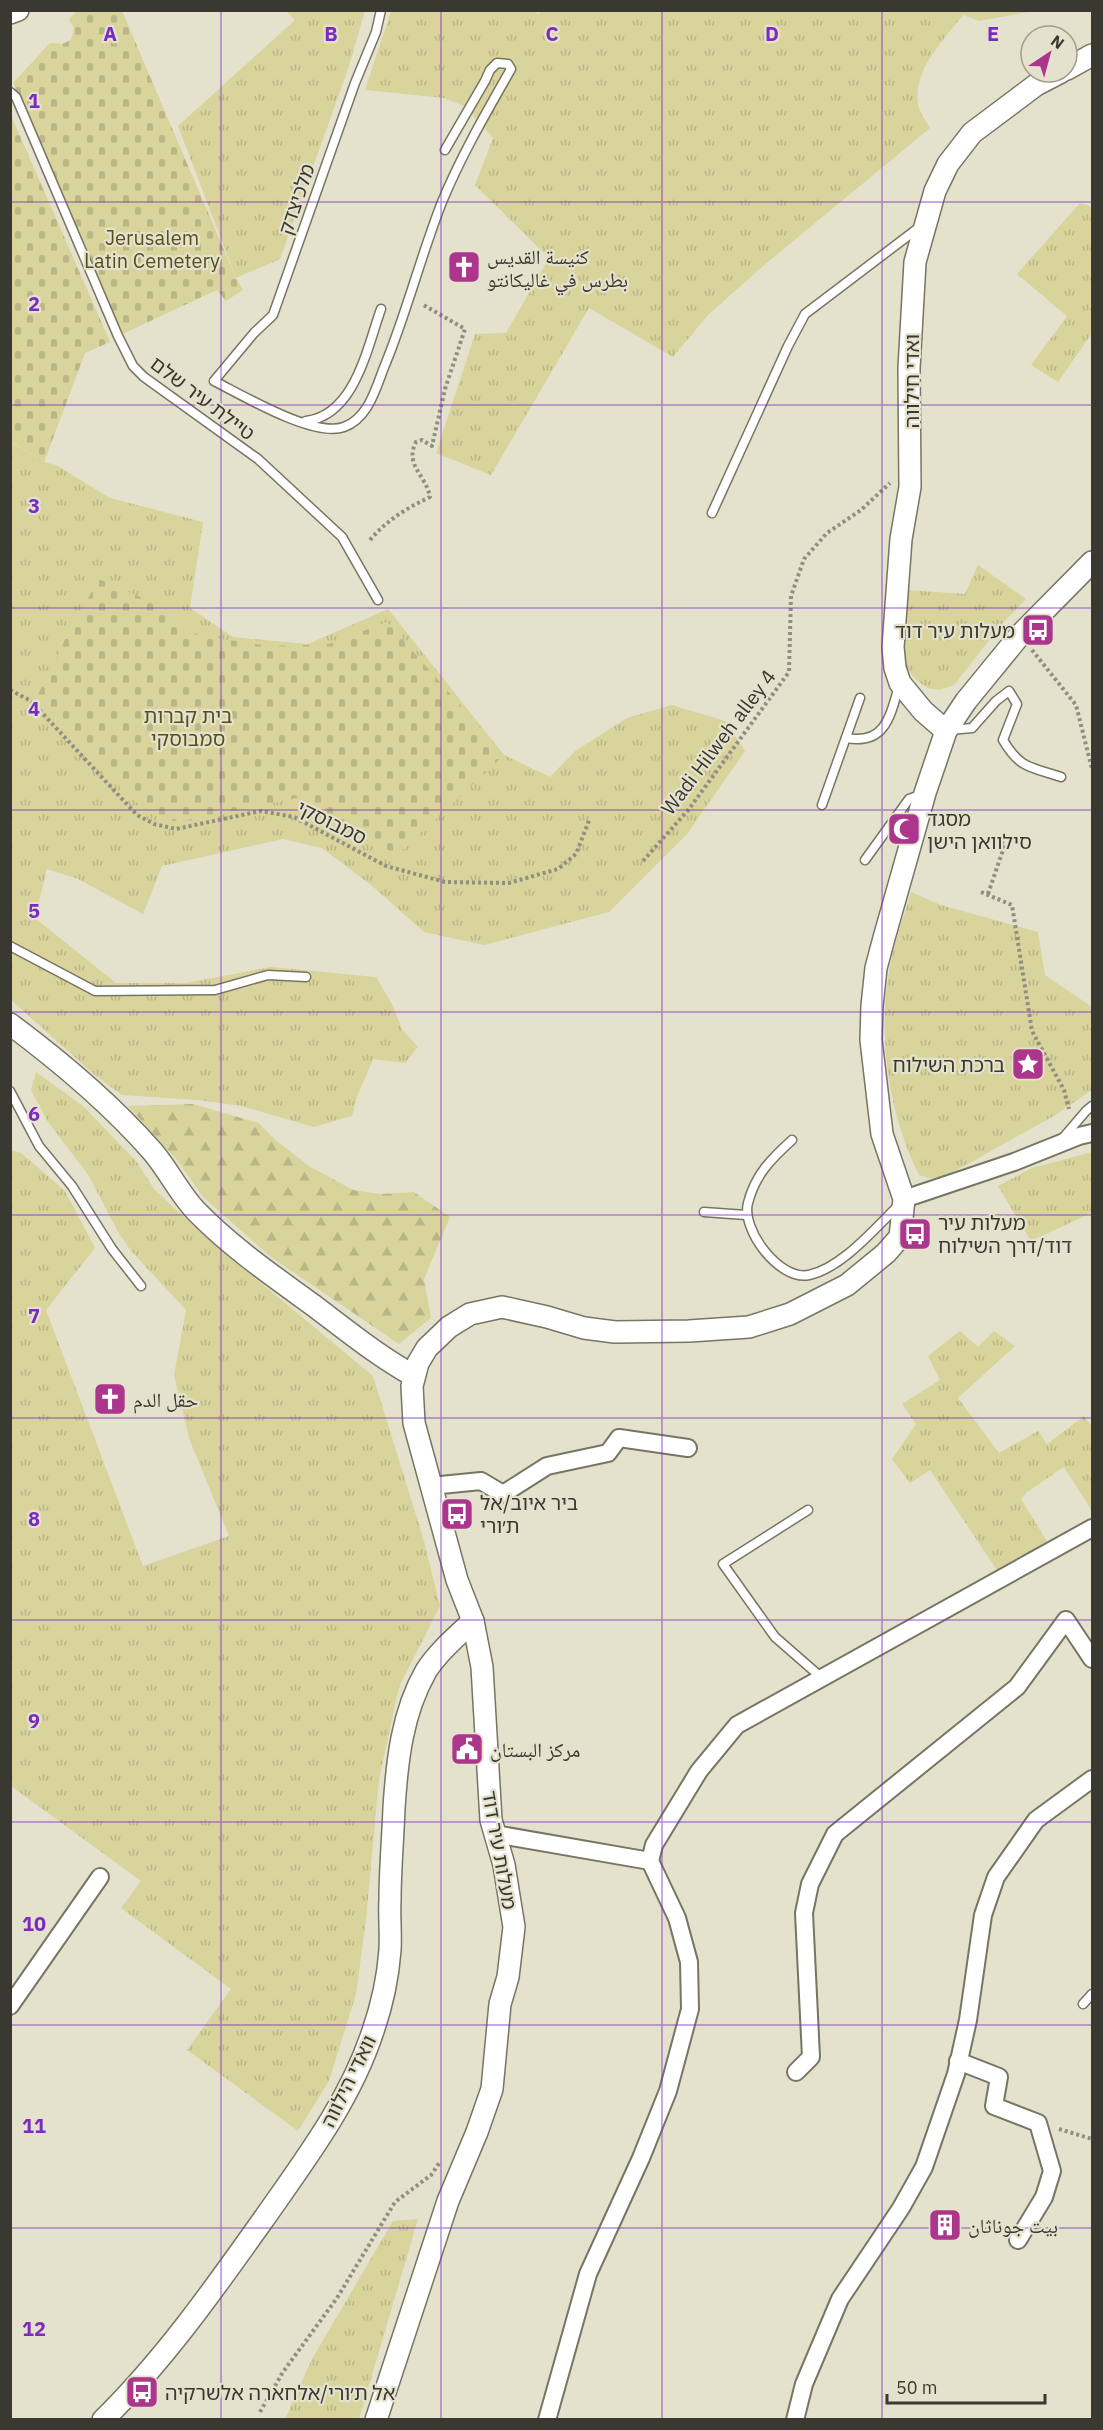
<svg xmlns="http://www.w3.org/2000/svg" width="1103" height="2430" viewBox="0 0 1103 2430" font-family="'IBM Plex Sans','Noto Naskh Arabic','Noto Sans Hebrew',sans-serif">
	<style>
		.grass { fill: url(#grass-tufts) }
		.forest { fill: url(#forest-firs) }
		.cemetery { fill: url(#cemetery-stones) }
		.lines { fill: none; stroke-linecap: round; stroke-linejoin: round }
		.service-casing { stroke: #777563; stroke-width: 11 }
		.minor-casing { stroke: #777563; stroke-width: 20 }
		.tertiary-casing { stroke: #777563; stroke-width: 24 }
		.path { stroke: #918f81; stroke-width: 4; stroke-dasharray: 3 3; stroke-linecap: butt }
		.service { stroke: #fff; stroke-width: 8 }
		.minor { stroke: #fff; stroke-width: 16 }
		.tertiary { stroke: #fff; stroke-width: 21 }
		.grid { fill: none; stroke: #7b2cbf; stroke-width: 1.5; stroke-opacity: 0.55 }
		.labels { text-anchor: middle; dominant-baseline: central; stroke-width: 4.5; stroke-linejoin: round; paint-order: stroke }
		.street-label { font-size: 20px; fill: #3a3931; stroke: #e4e2cd }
		.park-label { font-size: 20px; fill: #56501a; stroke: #e4e2cd }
		.poi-label { font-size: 20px; fill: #3a3931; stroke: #e4e2cd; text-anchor: start }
		.grid-label { font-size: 20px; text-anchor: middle; font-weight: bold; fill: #7b2cbf; stroke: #e4e2cd; stroke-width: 4.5; stroke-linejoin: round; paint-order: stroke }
	</style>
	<defs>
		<pattern id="grass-tufts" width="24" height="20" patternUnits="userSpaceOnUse" patternTransform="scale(1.5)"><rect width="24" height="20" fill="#d9d39c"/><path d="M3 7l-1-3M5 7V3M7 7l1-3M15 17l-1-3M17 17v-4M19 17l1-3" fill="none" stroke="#bbb687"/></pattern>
		<pattern id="forest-firs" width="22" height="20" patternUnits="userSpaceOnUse" patternTransform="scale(1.5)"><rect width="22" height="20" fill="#d9d39c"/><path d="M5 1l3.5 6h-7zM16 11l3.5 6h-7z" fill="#bbb687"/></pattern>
		<pattern id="cemetery-stones" width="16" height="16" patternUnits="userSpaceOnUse" patternTransform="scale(1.5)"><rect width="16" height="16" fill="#d9d39c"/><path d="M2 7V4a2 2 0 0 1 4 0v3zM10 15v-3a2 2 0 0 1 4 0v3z" fill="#bbb687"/></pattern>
	</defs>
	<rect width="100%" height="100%" fill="#e4e2cd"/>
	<!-- grass -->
	<g class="grass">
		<path d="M534,10l4,4 5,-4 491,1 -55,10 -16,-6c-19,25 -50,54 -45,89 1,8 8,17 12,24l-168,139 -54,48 -35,42 -84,-49 -98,167 -55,-22 39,-119 31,-1 43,-75 -74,-73 18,-47 -29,-32 -20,-8 -79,-8 26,-79z"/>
		<path d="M286,11h79l-17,58 -68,190 -44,19 -58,-152 117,-106z"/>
		<path d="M1080,203l12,4v126l-34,49 -27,-17 36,-49 -50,-42z"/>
		<path d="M10,441l34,21 12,3 54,33 93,24 -13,86 43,29 75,7 80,-35 116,146 46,22 25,-26 52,-33 45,-13 53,16 20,30 -58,83 -78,78 -125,33 -60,-13 -53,-47 -49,-37 -39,-9 -121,27 -19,48 -65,-35 -31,-10 -12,49 81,65h70l85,-16 105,10 16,27 10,25 16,18 -13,16 -32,-4 -16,38 -5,19 -38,11 -73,-21 -43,-6 -76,-5 -26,-19 -85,-76z"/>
		<path d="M978,565l48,34 -23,24 -49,62 -15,5 -12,-2 -12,-9 -10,-14 -5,-17 7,-58 58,4z"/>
		<path d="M911,892l30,13 97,27 7,43 47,32v83l-38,26 -110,61 -15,1 -10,-3c-30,-61 -41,-135 -30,-203 4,-27 15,-54 22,-80z"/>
		<path d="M36,1072l47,34 53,55 18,28 48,45 171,142 51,165 16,65 -41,81 -20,92 -13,141 -10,74 -27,87 -31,50 -111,-81 44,-61 -110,-81 20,-27 -130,-95v-636l10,3 44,38 30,57 -49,62 97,256 86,-30 -40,-98 -15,-63 12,-65 -54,-58 -14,-20 -29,-56 -41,-54 -17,-32z"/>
		<path d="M1092,1152v63l-3,-1 -58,27 -33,-55 34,-18z"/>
		<path d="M960,1331l18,16 16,-16 21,15 -57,52 41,55 39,-22 9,13 37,-28 8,11v84l-28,-44 -37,25 -6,7 27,44 -51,27 -67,-100 -20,13 -18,-24 24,-35 -14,-20 38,-24 -12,-24z"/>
		<path d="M418,2219l-59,200h-74l27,-60 81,-138z"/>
	</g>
	<!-- forest -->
	<path class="forest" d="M193,1104l66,19 14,15 36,28 44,24 28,4 33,-2 36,25 -26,62 7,39 -32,26 -128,-87 -68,-60 -26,-37 -49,-54z"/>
	<!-- cemetery -->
	<g class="cemetery">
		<path d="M77,11h45l114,267 7,12 -17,11 -9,-11 -99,46 -105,-253 37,-40 12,1 9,-4 3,-12 -5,-9z"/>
		<path d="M10,113l100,229 -25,11 -41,109 -33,-21z"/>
		<path d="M99,579l53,23 21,19 28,15 69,10 59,-2 58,-22 117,133 -107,100 -100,-57 -112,22 -12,1 -14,-4 -17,-10 -20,-18 -86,-92 12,-21 21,-45z"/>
	</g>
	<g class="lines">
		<!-- service casing -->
		<g class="service-casing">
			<g id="service">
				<path d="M381,10l-5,22 -21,51 -82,232 -19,18 -40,48c28,14 100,57 130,46 25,-9 32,-40 41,-62 22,-53 36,-110 57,-163 19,-46 44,-89 69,-133l-3,-5 -11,-1 -7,7 -5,11 -40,69"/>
				<path d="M10,92l6,5 102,239 15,30 11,11 114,82 84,78 36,63"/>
				<path d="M306,421c49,-6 61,-73 75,-112"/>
				<path d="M712,513l76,-167 17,-32 116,-88"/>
				<path d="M950,730l22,-2 24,-27 13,-10 8,13 -14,36c17,29 28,27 58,37"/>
				<path d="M846,738c39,7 44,-21 53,-52"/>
				<path d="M822,805l38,-107"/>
				<path d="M865,860l44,-61 14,-5"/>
				<path d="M10,946l85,45 120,-1 53,-15 38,2"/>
				<path d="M10,1091l29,55 33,40 40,63 29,37"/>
				<path d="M1062,1139l24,-28 6,-5"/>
				<path d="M792,1140c-21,19 -37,35 -44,63 -7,26 31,78 61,72 33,-7 66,-47 90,-70"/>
				<path d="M704,1212l42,3"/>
				<path d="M808,1510l-85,54 52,73 47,41"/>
				<path d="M1083,2004l9,-10"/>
			</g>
		</g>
		<!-- minor casing -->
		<g class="minor-casing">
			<g id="minor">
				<path d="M904,1199l110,-37 65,-26 13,-3"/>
				<path d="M431,1486l50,-5 22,13 44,-28 61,-13 11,-15 69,10"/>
				<path d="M495,1834l155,27"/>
				<path d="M10,2006l90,-129"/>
				<path d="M958,2061l41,16 -5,29 44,17 14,48 -8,26 -26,43"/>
				<path d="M796,2072l15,-15 -7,-144 6,-29 25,-50 182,-147 49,-67 26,39"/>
				<path d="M547,2420l41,-146 53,-116 27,-67 22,-82 -1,-47 -12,-44 -27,-57 4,-16 45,-74 38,-46 355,-197"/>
				<path d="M795,2420l9,-36 36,-85 61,-91 23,-41 32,-93 12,-54 15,-105 13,-38 40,-57 56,-41"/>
			</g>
		</g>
		<!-- tertiary casing -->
		<g class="tertiary-casing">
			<g id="tertiary">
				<path d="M10,13l8,-3"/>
				<path d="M1067,69l25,-14"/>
				<path d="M946,731l-23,-20 -23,-28 -5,-15 -2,-21 8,-108 9,-52 -1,-119 6,-106 20,-71 13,-27 24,-31 64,-48 25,-13"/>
				<path d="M10,1024c51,38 101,80 143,128 16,19 26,41 43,59 35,36 77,65 117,94 33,25 65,51 101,71"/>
				<path d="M103,2420c61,-60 111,-131 160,-200 42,-60 87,-119 110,-189 9,-26 15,-54 17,-81 1,-17 -1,-34 0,-50 0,-31 3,-62 4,-92 3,-47 8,-95 32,-137 12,-19 31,-35 47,-50"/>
				<path d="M376,2420l72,-219 29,-69 15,-43 8,-85 8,-27 6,-50 -10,-62 -13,-45 -9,-153 -9,-46 -16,-41 -43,-157 -2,-37 6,-23 9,-15 22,-21 21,-13 32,-7 45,10 37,11 31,4 74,-1 60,-4 41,-13 57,-29 39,-32 14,-16 4,-38 -22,-65 -11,-94 1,-34 4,-38 8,-30 41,-145 21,-62 20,-30 54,-66 72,-73"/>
			</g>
		</g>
		<!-- path -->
		<g class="path">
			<path d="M370,540c17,-20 37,-32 60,-43 -4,-22 -26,-32 -14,-55l6,-2 10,6 13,-57 20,-60 -43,-25"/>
			<path d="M1032,650l44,55 16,64"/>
			<path d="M10,690l21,11 106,114 17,9 22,5 85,-18 33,6 92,49 59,16 64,1 49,-14 18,-15 14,-36"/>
			<path d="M643,861l46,-52 100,-137 2,-76 13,-37 23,-26 34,-23 29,-27"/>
			<path d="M981,892l31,13 20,126 32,59 5,19"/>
			<path d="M988,894l17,-50 -5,-2 4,-9"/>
			<path d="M1059,2129l33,10"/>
			<path d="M260,2412l23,-40 54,-74 58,-96 36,-27 9,-13"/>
		</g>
		<!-- service -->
		<use href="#service" class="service"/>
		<!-- minor -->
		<use href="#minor" class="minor"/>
		<!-- tertiary -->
		<use href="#tertiary" class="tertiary"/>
	</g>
	<!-- grid -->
	<path class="grid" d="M221,10v2410M441,10v2410M662,10v2410M882,10v2410M10,202h1082M10,405h1082M10,608h1082M10,810h1082M10,1012h1082M10,1215h1082M10,1418h1082M10,1620h1082M10,1822h1082M10,2025h1082M10,2228h1082"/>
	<!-- icons -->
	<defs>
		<g id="church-square" transform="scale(1.725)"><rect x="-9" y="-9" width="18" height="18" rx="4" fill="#ac368c" stroke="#e4e2cd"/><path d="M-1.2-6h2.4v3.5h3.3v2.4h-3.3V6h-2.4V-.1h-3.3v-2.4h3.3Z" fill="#fff"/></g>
		<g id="bus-square" transform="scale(1.725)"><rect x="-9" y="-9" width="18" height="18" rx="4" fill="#ac368c" stroke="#e4e2cd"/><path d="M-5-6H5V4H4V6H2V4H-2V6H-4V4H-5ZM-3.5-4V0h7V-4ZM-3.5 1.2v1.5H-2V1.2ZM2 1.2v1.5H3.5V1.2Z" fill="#fff"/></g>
		<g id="mosque-square" transform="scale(1.725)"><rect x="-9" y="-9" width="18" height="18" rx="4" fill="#ac368c" stroke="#e4e2cd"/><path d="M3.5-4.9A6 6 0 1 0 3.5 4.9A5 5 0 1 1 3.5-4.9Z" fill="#fff"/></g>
		<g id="sight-square" transform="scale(1.725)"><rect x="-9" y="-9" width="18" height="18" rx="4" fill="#ac368c" stroke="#e4e2cd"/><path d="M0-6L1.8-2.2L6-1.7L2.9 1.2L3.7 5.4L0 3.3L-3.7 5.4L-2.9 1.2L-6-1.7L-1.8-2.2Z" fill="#fff"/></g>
		<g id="civic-square" transform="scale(1.725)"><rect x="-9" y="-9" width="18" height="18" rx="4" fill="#ac368c" stroke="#e4e2cd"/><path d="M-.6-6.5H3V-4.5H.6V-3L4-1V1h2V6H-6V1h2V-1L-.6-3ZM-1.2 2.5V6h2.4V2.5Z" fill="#fff"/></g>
		<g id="building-square" transform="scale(1.725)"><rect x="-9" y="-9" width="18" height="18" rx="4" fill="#ac368c" stroke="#e4e2cd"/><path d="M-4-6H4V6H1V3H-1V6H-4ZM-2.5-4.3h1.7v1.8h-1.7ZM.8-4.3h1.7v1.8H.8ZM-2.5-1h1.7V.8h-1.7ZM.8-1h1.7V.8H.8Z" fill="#fff"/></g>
	</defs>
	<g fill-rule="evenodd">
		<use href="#church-square" x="464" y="267"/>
		<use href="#bus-square" x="1038" y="630"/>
		<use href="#mosque-square" x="904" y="829"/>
		<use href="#sight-square" x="1028" y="1064"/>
		<use href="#bus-square" x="915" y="1234"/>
		<use href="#church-square" x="110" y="1399"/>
		<use href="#bus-square" x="457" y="1514"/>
		<use href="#civic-square" x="467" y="1749"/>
		<use href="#building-square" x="945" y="2225"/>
		<use href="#bus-square" x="142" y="2392"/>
	</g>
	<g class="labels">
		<!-- street labels -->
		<g class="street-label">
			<text transform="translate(296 199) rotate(-71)">מלכיצדק</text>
			<text transform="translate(911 381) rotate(-90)">ואדי חילווה</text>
			<text transform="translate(203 398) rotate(37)">טיילת עיר שלם</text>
			<text transform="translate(718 742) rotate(-53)">Wadi Hilweh alley 4</text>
			<text transform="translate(332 822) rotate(26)">סמבוסקי</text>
			<text transform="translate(500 1850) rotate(80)">מעלות עיר דוד</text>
			<text transform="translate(348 2081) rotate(-64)">וואדי הילווה</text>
		</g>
		<!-- park labels -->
		<g class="park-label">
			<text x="152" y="237">Jerusalem<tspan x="152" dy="23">Latin Cemetery</tspan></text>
			<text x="188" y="715">בית קברות<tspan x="188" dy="23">סמבוסקי</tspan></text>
		</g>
		<!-- poi labels -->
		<g class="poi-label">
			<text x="487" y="256">كنيسة القديس<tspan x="487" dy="23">بطرس في غاليكانتو</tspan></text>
			<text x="1015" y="630" text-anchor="end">מעלות עיר דוד</text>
			<text x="927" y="818">מסגד<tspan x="927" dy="23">סילוואן הישן</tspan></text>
			<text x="1005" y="1064" text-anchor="end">ברכת השילוח</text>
			<text x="938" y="1222">מעלות עיר<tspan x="938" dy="23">דוד/דרך השילוח</tspan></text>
			<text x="133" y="1399">حقل الدم</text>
			<text x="480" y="1502">ביר איוב/אל<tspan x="480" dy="23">ת׳ורי</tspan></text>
			<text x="490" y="1749">مركز البستان</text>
			<text x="968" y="2225">بيت جوناثان</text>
			<text x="165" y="2392">אל ת׳ורי/אלחארה אלשרקיה</text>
		</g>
	</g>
	<g class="grid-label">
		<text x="110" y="41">A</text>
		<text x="331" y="41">B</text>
		<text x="552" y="41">C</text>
		<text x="772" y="41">D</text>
		<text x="993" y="41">E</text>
		<text x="34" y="108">1</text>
		<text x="34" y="311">2</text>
		<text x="34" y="513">3</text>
		<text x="34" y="716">4</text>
		<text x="34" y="918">5</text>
		<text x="34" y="1121">6</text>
		<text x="34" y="1323">7</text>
		<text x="34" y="1526">8</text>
		<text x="34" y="1728">9</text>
		<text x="34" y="1931">10</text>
		<text x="34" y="2133">11</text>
		<text x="34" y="2336">12</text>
	</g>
	<!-- border -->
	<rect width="1103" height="2430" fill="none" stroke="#3a3931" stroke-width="24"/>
	<!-- north arrow -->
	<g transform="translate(1049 54) rotate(36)"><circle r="28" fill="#e4e2cd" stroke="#a09e8f" stroke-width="1.5"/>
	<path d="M0-4.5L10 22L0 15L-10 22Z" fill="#ac368c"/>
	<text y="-9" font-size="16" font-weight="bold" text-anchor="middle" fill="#3a3931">N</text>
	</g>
	<!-- scale -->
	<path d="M887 2394v9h158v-9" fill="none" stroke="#3a3931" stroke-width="3"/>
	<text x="896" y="2394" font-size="18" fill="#3a3931" stroke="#e4e2cd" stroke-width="4.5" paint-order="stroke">50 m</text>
</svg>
